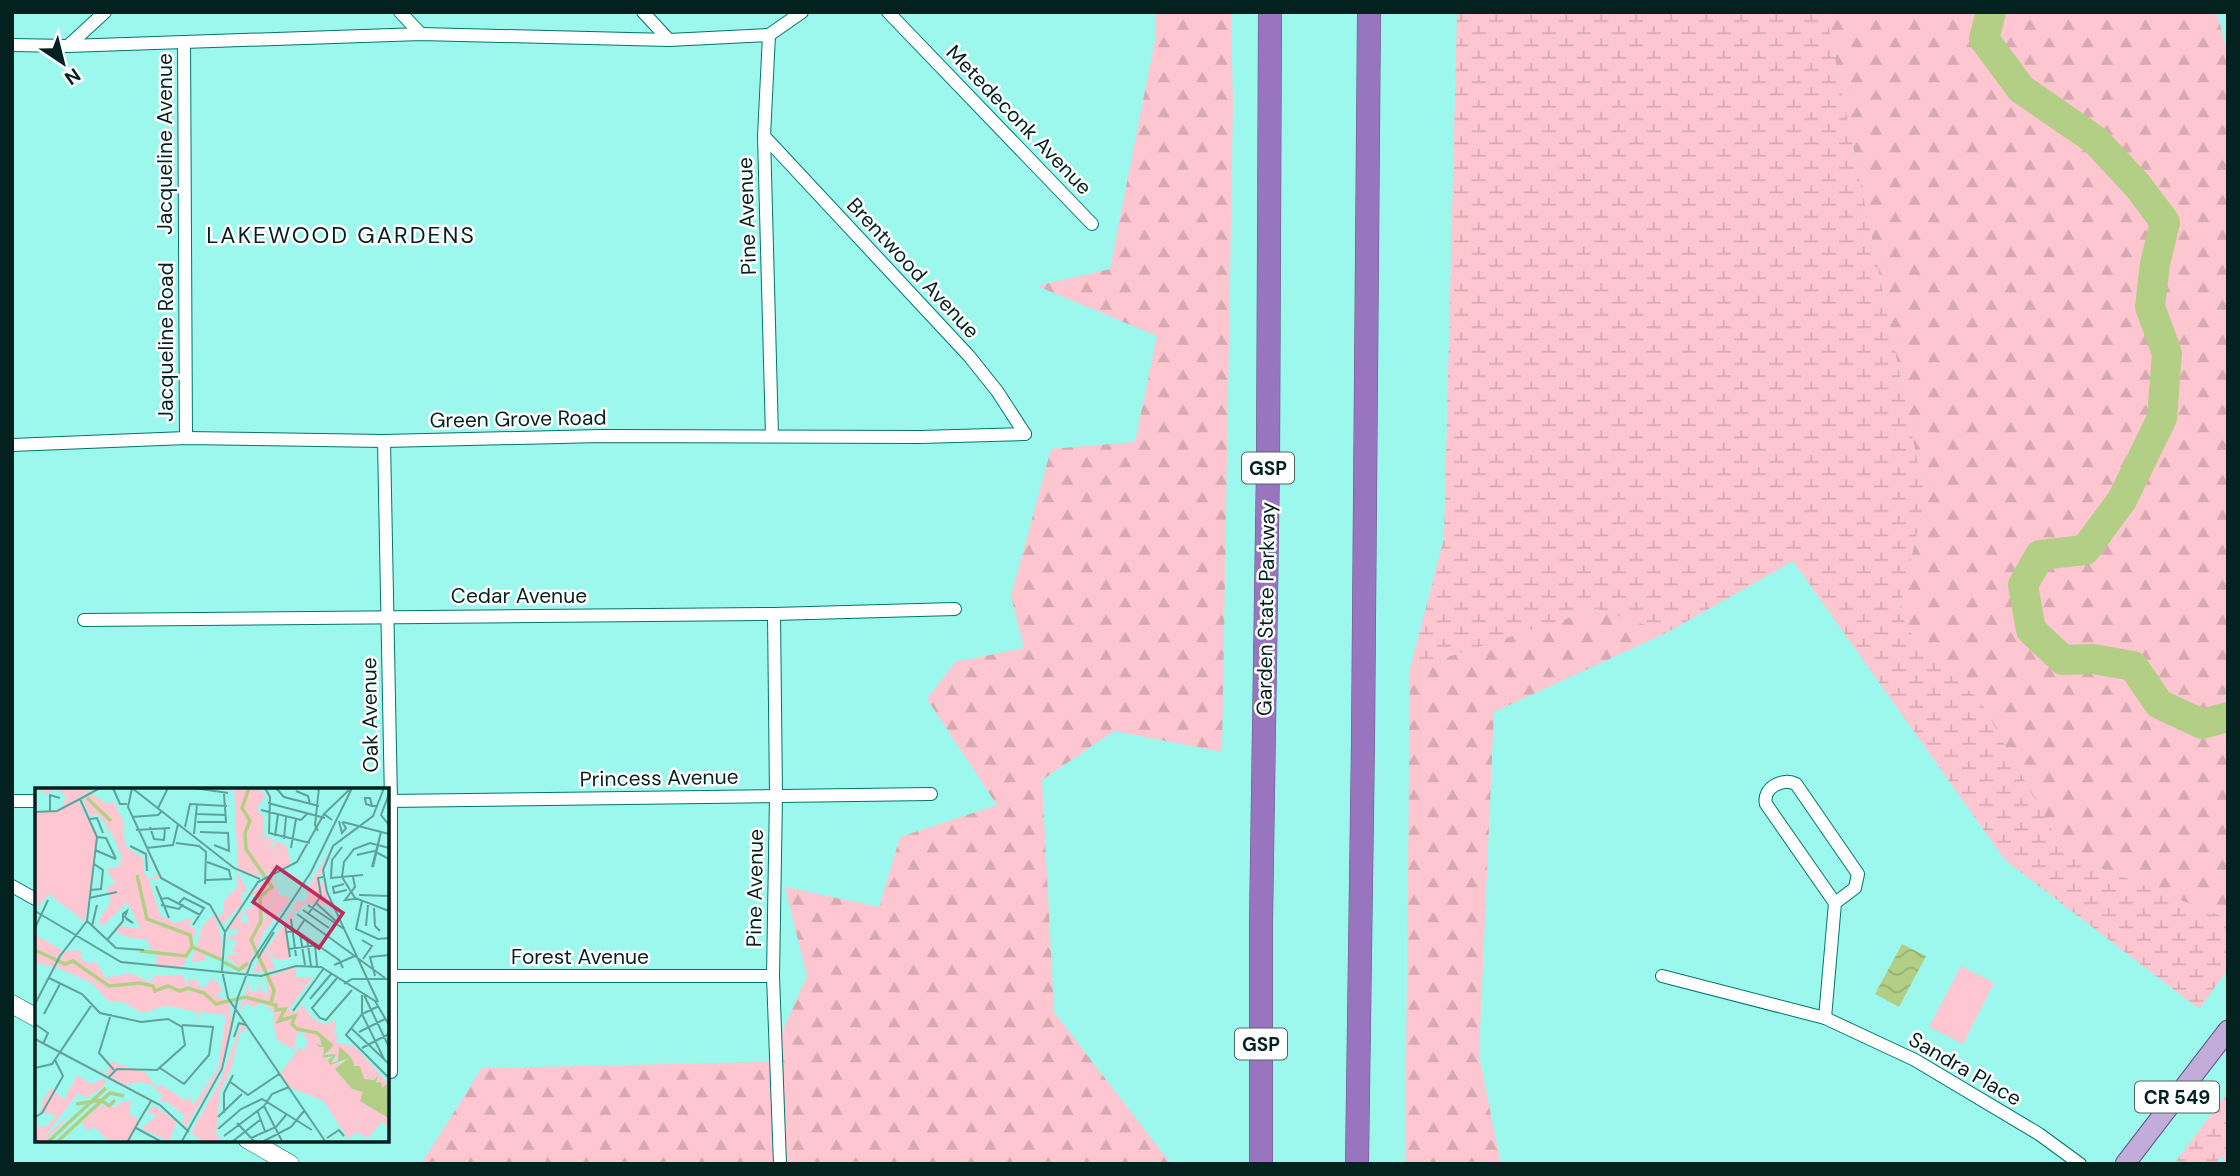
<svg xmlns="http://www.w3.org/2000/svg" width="2240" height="1176" viewBox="0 0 2240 1176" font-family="'DM Sans',sans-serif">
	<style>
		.forest { fill: url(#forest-firs) }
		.wetland { fill: url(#wetland-marsh) }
		.pitch { fill: #fdc6d0 }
		.water { fill: url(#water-waves) }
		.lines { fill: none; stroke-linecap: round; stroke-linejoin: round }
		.river { stroke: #b2cf85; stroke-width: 30 }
		.minor-casing { stroke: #00756d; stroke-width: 14 }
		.secondary-casing { stroke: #00756d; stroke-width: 19 }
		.primary-casing { stroke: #645787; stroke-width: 21 }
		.motorway-casing { stroke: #645787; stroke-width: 24 }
		.minor { stroke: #fff; stroke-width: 12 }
		.secondary { stroke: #fff; stroke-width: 18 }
		.primary { stroke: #c2acd9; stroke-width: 19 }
		.motorway { stroke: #9974bf; stroke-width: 23 }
		.labels { text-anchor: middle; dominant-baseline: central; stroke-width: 5; stroke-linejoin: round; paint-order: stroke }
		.shield { fill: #fff; stroke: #4f6462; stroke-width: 2 }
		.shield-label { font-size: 19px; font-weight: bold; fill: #03211e }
		.street-label { font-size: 21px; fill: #03211e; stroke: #fff }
		.neighbourhood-label { font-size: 23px; letter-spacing: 2px; fill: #03211e; stroke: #fff }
		.inset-river { fill: none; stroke: #b2cf85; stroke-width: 3.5 }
		.inset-road { fill: none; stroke: #5fa29a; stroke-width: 2 }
		.view { fill: #bb2d5d; fill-opacity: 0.15; stroke: #bb2d5d; stroke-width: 3.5 }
		.inset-edge { fill: none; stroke: #03211e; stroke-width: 3.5 }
	</style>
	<defs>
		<pattern id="forest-firs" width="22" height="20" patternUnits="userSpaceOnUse" patternTransform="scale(1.75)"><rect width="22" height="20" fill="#fdc6d0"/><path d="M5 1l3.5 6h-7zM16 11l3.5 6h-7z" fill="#d7aab2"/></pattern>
		<pattern id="wetland-marsh" width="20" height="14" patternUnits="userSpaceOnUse" patternTransform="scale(1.75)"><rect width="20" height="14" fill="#fdc6d0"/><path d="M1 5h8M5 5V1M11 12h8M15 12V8" fill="none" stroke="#d7aab2"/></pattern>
		<pattern id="water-waves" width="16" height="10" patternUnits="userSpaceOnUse" patternTransform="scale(1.75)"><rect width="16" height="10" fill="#b2cf85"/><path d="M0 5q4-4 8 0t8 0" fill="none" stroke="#97b172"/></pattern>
	</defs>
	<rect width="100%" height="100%" fill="#9cf8ed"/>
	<!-- forest -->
	<g class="forest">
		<path d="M1156,12h75l2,93 -11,647 -108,-21 -72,49 12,232 117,152h-750l61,-96 287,-6 38,-86 -22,-89 94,20 21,-70 97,-32 -70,-106 28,-37 69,-14 -13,-52 40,-147 84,-7 22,-106 -120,-50 73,-17 46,-234z"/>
		<path d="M1823,12h394l11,45v862l-163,-65 -85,-154 -61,-50 -20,-40 26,-112 -98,-478z"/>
		<path d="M1596,609l72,23 -174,80 -15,344 22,108h-96l5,-495z"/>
	</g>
	<!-- wetland -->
	<g class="wetland">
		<path d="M1457,12h366l4,8 98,478 -26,113 21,39 60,50 85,154 163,65v50l-29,40 -194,-149 -212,-299 -125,71 -72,-23 -186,60 34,-131z"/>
		<path d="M2228,1092v72h-4l-2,-9 -7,9h-41z"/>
	</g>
	<!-- pitch -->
	<path class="pitch" d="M1961,966l33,17 -31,61 -34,-17z"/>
	<!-- water -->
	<path class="water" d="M1902,944l24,12 -27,51 -24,-13z"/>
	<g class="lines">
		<!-- river -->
		<path class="river" d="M1991,12l-7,27 37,50 74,51 42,45 28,37 -10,42 -5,43 17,46 -5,65 -40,82 -37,50 -45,5 -17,30 8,45 32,30 30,-1 40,7 26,38 43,20 26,-7"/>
		<!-- minor casing -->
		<g class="minor-casing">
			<g id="minor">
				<path d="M400,12l21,22"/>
				<path d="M643,12l26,28"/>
				<path d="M888,12l204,212"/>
				<path d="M184,42l2,396"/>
				<path d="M12,45l56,1 353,-12 248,6 100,-5"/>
				<path d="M68,46l37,-34"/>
				<path d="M764,136l205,220 28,35 28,43"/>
				<path d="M772,436l-8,-300 5,-101 33,-23"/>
				<path d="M384,441l7,360v271"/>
				<path d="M12,445l174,-7 198,3 217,-5 319,1 105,-3"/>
				<path d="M774,614l2,182 -3,180 7,188"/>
				<path d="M84,620l690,-6 181,-5"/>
				<path d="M12,801h25"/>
				<path d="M387,801l544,-7"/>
				<path d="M12,886l25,14"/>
				<path d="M387,976h386"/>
				<path d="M1662,976l163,42 90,42 124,74 41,30"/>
				<path d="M1825,1018l10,-115 -69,-99c-4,-16 17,-27 30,-20l62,90 -3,14 -20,15"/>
			</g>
		</g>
		<!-- secondary casing -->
		<g class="secondary-casing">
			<g id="secondary">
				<path d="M12,1004l25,14"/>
				<path d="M247,1139l43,25"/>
			</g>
		</g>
		<!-- primary casing -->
		<g class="primary-casing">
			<path id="primary" d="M2125,1164l103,-134"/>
		</g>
		<!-- motorway casing -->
		<g class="motorway-casing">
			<g id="motorway">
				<path d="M1261,1164v-240l7,-458 2,-454"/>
				<path d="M1357,1164l6,-423 6,-729"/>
			</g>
		</g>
		<!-- minor -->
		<use href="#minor" class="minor"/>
		<!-- secondary -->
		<use href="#secondary" class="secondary"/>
		<!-- primary -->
		<use href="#primary" class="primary"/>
		<!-- motorway -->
		<use href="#motorway" class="motorway"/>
	</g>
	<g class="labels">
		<!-- shield labels -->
		<g class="shield">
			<rect x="1242" y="452.5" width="52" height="31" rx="5"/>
			<rect x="1235" y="1028.5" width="52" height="31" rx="5"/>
			<rect x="2135" y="1081.5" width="84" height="31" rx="5"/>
		</g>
		<g class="shield-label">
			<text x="1268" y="468">GSP</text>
			<text x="1261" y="1044">GSP</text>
			<text x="2177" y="1097">CR 549</text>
		</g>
		<!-- street labels -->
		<g class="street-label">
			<text transform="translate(1019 120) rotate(46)">Metedeconk Avenue</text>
			<text transform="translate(165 144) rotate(-90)">Jacqueline Avenue</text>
			<text transform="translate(747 216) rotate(-92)">Pine Avenue</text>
			<text transform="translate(913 268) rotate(47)">Brentwood Avenue</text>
			<text transform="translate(166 342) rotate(-90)">Jacqueline Road</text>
			<text transform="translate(518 419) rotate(-1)">Green Grove Road</text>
			<text x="519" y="596">Cedar Avenue</text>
			<text transform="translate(1266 609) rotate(-89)">Garden State Parkway</text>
			<text transform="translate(370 715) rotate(-91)">Oak Avenue</text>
			<text transform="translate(659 778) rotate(-1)">Princess Avenue</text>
			<text transform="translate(755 888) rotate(-89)">Pine Avenue</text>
			<text x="580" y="957">Forest Avenue</text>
			<text transform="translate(1965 1069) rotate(30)">Sandra Place</text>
		</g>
		<!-- neighbourhood labels -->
		<g class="neighbourhood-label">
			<text x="341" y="235">LAKEWOOD GARDENS</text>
		</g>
	</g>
	<!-- overview -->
	<g transform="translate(35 788)">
		<rect width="354" height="354" fill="#9cf8ed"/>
		<path d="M78,13l10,19 2,26 19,13v14l-9,19 7,2 6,25 46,16 -6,21 -36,-6 -6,-11 -18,-1 -13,-7 4,-5 22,3 -14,-27 -24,24 -5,-4 13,-21 -4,-13 8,-5 -9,-14 14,-3 1,-11 -13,-30 -1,-21zM238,52l14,6 3,18 -13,4 -1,-12 5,-5 -7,-2zM250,135l5,36h-15l-7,-8 -7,6zM264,260l19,7 33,45 9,16 -6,13 -21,-24 -44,-18 -9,-13z" fill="#fdc6d0"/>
		<path d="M0,0h51l3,4 -27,15 4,-11 -9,-7 -11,5zM199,0h17l3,46h-5l-8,33 8,-2 11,13 -22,-9zM221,0l10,7 -10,14 7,7 1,20 9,4 -3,10 -11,-16 -5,-33zM57,6l15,10 2,31 -4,-12 -8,-9 -7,2 -8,-17zM292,66l-9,29 5,-1 8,23 -25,-1 -14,10 2,4 -21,22 25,-39 6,2 4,-7v-8zM203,84l10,21 -6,-1v12l-20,21 -6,-11 7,1v-13l15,-16zM109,85l5,6 9,-5 2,4 -11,2 11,35 14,8 18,-5 -3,8 7,3 -2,6 -46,-15 -6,-26 -7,-1 -1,-17zM236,86l4,17 -11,26 -3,23 -16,32 -20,-16 14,-2 -8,-2 6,-11 -12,-3 14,-5 -4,-5 -8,3 14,-22v13l6,1 1,-7 -5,-4 9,-6 4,-10 -5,-2zM179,126l8,26 -22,-4 -2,4 4,-13zM0,147l27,15 -9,17 -18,-4zM38,162l9,2 -2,5 9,7 6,-3 11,17 24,-5 20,9 5,-7 10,1 -1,6 18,1 2,7 -20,6 -13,-2 5,5 35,-4 -4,-16 12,1 -1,5 6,3 10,-12v6l4,-1 4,11 -6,2 14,10 1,21 -10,43 -35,59 -4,-5 3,-6 -18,-14h-8l4,-5 -11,-12 -14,-3 -13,3 -37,-20 19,9 3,-13 36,12 10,14 5,-2 27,17 -1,-9 6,12 25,-37 8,-53 -28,-3 2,11 -5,-12 -30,-5 -23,7 -19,-11 -15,-1 -16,-18 -36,-16 9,-15zM96,163h25l32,6 -6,10h-26l1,-14zM261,179v10l-10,3 8,22 -5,8 16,7 -2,14 -6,3 -13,-13 -11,-1v-8l-10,-9 -10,4 -6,-4 -8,8 10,-30v10l8,1v-12l7,8 -6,-5 1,6 9,6 -2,-18zM206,236l6,5 -7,4 -9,36 -11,23 -4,41 5,8h-20l-10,-9 29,-50zM281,267h3l8,16 17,14v4l-18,3 21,30 9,5 4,-10 -12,-21 -12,8 5,-11 6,-2 10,4 11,16 19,12 1,6 -6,-8 -14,17 -12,-6 -8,7 -25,-39 -14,-8 17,1 -10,-29 -8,-4 9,-1 7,21 -4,-22zM42,287l14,9 15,-6 -3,9 -17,11 -8,-5 -35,45 25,-22 -6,8 -17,17h-10v-14l12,-1 9,-11 -16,-3 2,-11 9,-13 13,12zM87,313h9l-2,13 10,5 -11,22h-19l-16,-15 -5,6 -6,-10 18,-17 16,2zM118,317l24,17 -8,19 -28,-12 16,-14 -10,-2z" fill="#fdc6d0"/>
		<path d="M221,0l4,49 9,12 12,-1 -5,8 2,12 8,-7 5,4 -31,11 -11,-11 -8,2 -1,-9 4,-25h10l-5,-32v-10zM240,85l3,21 13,5 -33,40 17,-48zM165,148l21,4v21l-14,-9 -3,9 -13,1zM229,163h4l7,18 -23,4zM148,187l7,20h9l5,7 -10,4 -3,-10 -19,3 -1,4 -21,-2 -5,-10 19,5 19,-6 -2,-7 -22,1 6,-8zM267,216l10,14 13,7 10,-5 1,12 -8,-1 10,4 -3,7 20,5 32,35 1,10 -1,-7 -5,4 -6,-6 2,-5 -13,2 -3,-7 -13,-7 2,-9 -13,-10 5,10 -12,6 5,-7 -6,-3 -6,2 6,-7 -10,-10 2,8 -6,-3 4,5 4,-1 -2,6 4,6 7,-4 -4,8 9,1 11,-7 -13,13 16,19 11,3 -1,10 25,14v7l-16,-5 -1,-6 -5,2 3,-5 -11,-5v-8l-10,-5 -10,13 18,24 -8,-6 -21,-30 18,-7 -22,-20 -3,-10 -14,-4 2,-11 -5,-6 6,-2 -9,-6 6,-9 -11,-3zM238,232l11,1 13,13 -3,16 -17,-10z" fill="#fdc6d0"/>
		<path d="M43,12l19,37 -12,85 -36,-28 -14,16v-98h17zM261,189h17l-19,25 -10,-9 2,-14z" fill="#fdc6d0"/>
		<path d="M285,250l12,9 -8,8 12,-1 -5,9 7,-2 1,-15 12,11 6,15 -2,-6h5l4,13 10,1 4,-5 -2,8 5,-1 1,6 5,-4 1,34 -28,-17 3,-9 -11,-3 -17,-20 14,-11 -19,7 -2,-5 5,-4 -10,2 1,-11h-5l-3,-4 6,3z" fill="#b2cf85"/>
		<path class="inset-river" d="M214,0l-7,20 8,13 -5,12 1,16 26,38 -12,10 1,24 -10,19 23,50 -3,13M52,10l24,23M102,87l10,44 43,16 2,12M0,162l30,14 8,-3 36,25 31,-3 13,3 2,5 13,-5 12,5 8,-3 16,5 12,11 29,-7 31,8v5l9,-1 -6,12 16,-5 -3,8 5,5 20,4 14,12 -2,3M105,163l46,5 6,-9 30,13M189,174l15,8 9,-7M41,316l25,-4 8,6 6,-6M14,353l57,-53M23,353l52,-48 14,3"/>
		<path class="inset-road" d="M78,0l7,16h7M97,0l-4,19 33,71 49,27 15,27M97,0l102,80 26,11M159,0l34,5M230,0l5,9 -1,36 41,10M241,0l8,9 35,9M261,3l12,5 2,8M354,6l-8,21 8,10M233,15l57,15M337,18l-2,-8h-5l1,6 6,2h6M123,20l10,-20M226,22l40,10 7,-7M0,24l22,-1 23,-12M15,24v-17l10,3M162,26l29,1M289,26l25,-24M97,29l26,-2 4,-4M55,31l7,-1 6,15M304,33l3,12 4,-5 -4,-6M162,34h29l-2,-28M308,34l46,12M115,39l4,12 10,1 1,-12M150,39l5,-23 37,2M101,42l34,-2M283,43l-3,-6 4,-37M165,44l28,1 1,18 -15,-6M159,46l3,-30M240,48l3,-22M62,49l9,1 10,21M249,51l2,-22M141,55l23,3 7,6 -1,32M95,58l16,8 1,17M307,59l-10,13 -1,18 32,-3M111,60l27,-3 5,-21M256,60l5,-29M354,60l-19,-5 -16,6 -10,13 -2,15 13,21 34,13M60,62l21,9M322,67l17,-4 15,8M337,79l9,-35 -8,35M318,89l2,10 -10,13 10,-1M171,92l25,-1 -2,-9 -22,-8M309,96l-11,3 1,6 13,-3M121,98l13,32M55,102l11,-1 2,-19 -9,-6M324,107l30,1M54,110l28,-6M125,111l8,-1 32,17M327,113l-6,28 22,10 11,-1M144,115l5,-5 20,10 -11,17M281,115l21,19M126,117l18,4 4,-5M273,117l36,24M339,120l1,18 5,5M268,122l26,18M0,123l86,51 140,14 35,-10 25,1 54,34 14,24M262,126l88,64M273,126l13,-18 -3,-18 5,-1M256,131l5,37M52,133l29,27 28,2M88,133v-7l4,-3 -2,6 8,6 -7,-4M250,136l5,33M57,138l5,-21M331,138l2,-21M0,140l13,-28M262,143l42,29 4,8M252,144l10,-1 8,-12M265,145l5,32M272,150l4,28M72,152l16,-19M327,152l10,6 -9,13M280,157l2,21M254,161l29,-4M223,170l16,-26M299,177l23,-10M340,188l-5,-19 19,-2M14,190l33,16 18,19 41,9 27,-3 14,8 3,18 -28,25 -40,-1 -9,9M302,190l-25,30 8,10 6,2 26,-30M309,196l8,-5h37M327,207v19l-16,21 43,43M329,207l25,52M275,211l22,-26M343,214l-51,-110 -4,-22 10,-24 40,-30 11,-28M0,216l25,-48 27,-35 10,-84 -17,-38 20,-11M344,218l-17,8 22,45M258,223l31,-43M9,226l16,-30M76,226l-12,39 15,17M0,236l13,9 -5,11M316,240l38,36M324,244l26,-13M199,249l5,-14 7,2M0,251l125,66 29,27M327,260l27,-14M0,280l17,-4 39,-58M125,280l24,16 25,-29 4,-28 -31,-2M194,293l19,14 31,-21M229,318l18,35M222,322l8,21M189,325v-20l9,-18M0,329l7,-4 21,-37 -8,-16M183,329l24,-23M104,333l12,-20M202,335l17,18M101,340l24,13M183,341l23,-20 21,-10 50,31M189,348l40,-30 8,-12 17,-7M216,350l25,-11 10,-12M292,350l12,-8 5,6M93,353l11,-20M147,353l40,-72 16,-72 14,-36 59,-89 41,-84M198,353l27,-21M229,353l27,-14 13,-16M290,353l-97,-143 -6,-28 3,-38 33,-50 39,-20 27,-48 8,6"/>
		<path class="view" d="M242,79l66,46 -24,35 -66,-46z"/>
		<rect width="354" height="354" class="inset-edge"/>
	</g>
	<!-- border -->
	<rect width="2240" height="1176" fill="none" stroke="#03211e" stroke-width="28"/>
	<!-- north arrow -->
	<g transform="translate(63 63) rotate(145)" stroke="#ffffff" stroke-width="5" paint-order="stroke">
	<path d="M0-5L12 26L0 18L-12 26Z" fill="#03211e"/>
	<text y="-10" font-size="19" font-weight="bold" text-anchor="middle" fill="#03211e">N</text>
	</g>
</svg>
